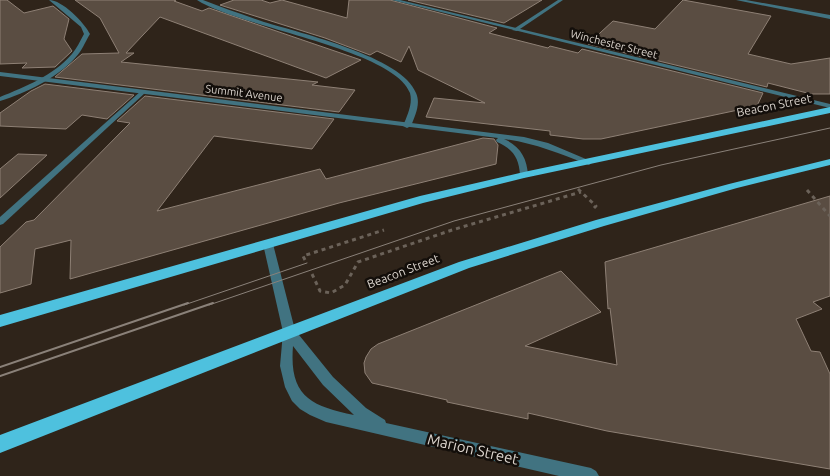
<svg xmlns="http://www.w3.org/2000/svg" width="830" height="476" viewBox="0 0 830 476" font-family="Ubuntu,sans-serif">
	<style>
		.building { fill: #5a4d42; stroke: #8e8075 }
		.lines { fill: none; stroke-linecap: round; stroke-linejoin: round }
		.path { stroke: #6b6259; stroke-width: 3; stroke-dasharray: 4 4; stroke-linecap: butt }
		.minor { fill: #417381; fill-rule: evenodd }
		.tertiary { fill: #417381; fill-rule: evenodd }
		.primary { fill: #4ec1de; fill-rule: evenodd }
		.tram-far1 { stroke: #8a8179; stroke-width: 1 }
		.tram { stroke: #8a8179; stroke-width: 2 }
		.labels { text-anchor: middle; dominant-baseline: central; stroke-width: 5; stroke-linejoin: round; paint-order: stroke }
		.far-street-label { font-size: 11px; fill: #dcd5ce; stroke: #130e0a }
		.street-label { font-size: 12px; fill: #dcd5ce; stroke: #130e0a }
		.near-street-label { font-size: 15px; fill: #dcd5ce; stroke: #130e0a }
	</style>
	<rect width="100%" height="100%" fill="#2f241a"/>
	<!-- building -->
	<g class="building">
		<path d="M0,0h7l17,13 29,-7 16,13 -5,20 8,12 -17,16 -33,1 5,-5 -27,1z"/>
		<path d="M75,0h101l-2,1 28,10 7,-3 152,52 -35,18 -166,-61 -34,36h8l-13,9 197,20 -6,3 43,5 -16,22 -284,-35 27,-23 37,-1 -19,-35z"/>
		<path d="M234,0h27l9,3 12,-3 65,18 2,-18h41l107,28 -8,5 59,15 2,-2 28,7 4,-4 181,44 -6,13 -156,33h-18l-33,-4v-4l-124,-14 8,-19 51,5 -67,-33 -9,-24 -8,16 -24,-11 -7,4 -45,-17 -105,-33z"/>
		<path d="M408,0h134l-38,23z"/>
		<path d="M683,0l88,16 -23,38 43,10 39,-6v36h-19l-43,-11 -1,4 -179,-43 25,-23 42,8z"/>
		<path d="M45,84l89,11 -27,24 -25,-4 -16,14 -66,-3v-13l31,-22z"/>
		<path d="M145,96l189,23 -22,30 -98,-13 -57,75 163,-42 6,10 157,-41 11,1 4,6 -2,19 -157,39 -269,76 1,-39 -36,9 -4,35 -31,9v-46l26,-25 8,-2 96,-97 -13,-2z"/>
		<path d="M18,154l29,1 -47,43v-29z"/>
		<path d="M830,196v100l-17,6 9,7 -26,10 15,32 9,1 10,22v95l-223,-38 -79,-18v6l-81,-17v-2l-75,-17 -7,-10 -1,-10 2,-6 5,-8 7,-5 183,-73 40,41 -76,34 92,19 -7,-57 -2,1 -3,-47z"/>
	</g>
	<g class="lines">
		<!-- path -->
		<g class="path">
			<path d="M578,189l18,17 -2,2"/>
			<path d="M807,190l23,26"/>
			<path d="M305,260l-2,-4 81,-26"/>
			<path d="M312,274l8,17 11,2 14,-8 13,-23 94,-32 129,-38"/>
		</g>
		<!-- minor -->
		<g class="minor">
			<path d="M49,0c13,0 35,22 41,34 -5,8 -8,17 -15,24 -18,20 -49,35 -75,43v-4c25,-10 54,-22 72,-43 5,-6 8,-13 12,-20l-3,-7z"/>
			<path d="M197,0h6c20,8 41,15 61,22 36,11 139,35 152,71 5,11 -1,23 -5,33l-4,2 -4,-2c4,-10 10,-22 7,-33 -16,-44 -172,-66 -213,-93z"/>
			<path d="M558,0h5l-46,31 -5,-1z"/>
			<path d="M141,91l5,1 -143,132 -3,1v-8z"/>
		</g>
		<!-- tertiary -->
		<g class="tertiary">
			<path d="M392,0h8l430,104v4z"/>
			<path d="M736,0h10l84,15v4z"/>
			<path d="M0,72l524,65 24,6 45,19 -4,3 -3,-1c-27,-11 -53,-21 -82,-25 16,7 23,19 24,36l-4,3 -4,-3c-1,-17 -7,-26 -23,-33l-1,-2 2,-2 -498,-62z"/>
			<path d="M268,241l5,3 22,86 38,47 33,31 19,12 1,3 205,45 5,3 3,5h-40l-233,-54 -16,-7 -10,-6 -8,-8 -7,-14 -5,-21 3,-34 -20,-88zM293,346l30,39 31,30c-44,-9 -65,-19 -61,-69z"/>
		</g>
		<!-- primary -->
		<g class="primary">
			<path d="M830,107v6l-306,65 -101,25 -423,124v-12l420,-119 104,-24z"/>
			<path d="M830,159v6l-93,23 -133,38 -135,42 -469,185v-18l459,-173 137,-42 133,-36z"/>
		</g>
		<!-- tram-far1 -->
		<g class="tram-far1">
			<path d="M184,305l123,-42"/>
			<path d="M209,305l245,-84 207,-56 169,-37"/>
		</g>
		<!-- tram -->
		<g class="tram">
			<path d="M0,367l188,-64"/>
			<path d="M0,376l213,-73"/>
		</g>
	</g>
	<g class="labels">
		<!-- far-street labels -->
		<g class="far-street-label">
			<text transform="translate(614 44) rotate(14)">Winchester Street</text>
			<text transform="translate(244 93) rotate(7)">Summit Avenue</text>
		</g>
		<!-- street labels -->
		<g class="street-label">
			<text transform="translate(774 105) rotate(-11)">Beacon Street</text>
			<text transform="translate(403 271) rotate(-21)">Beacon Street</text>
		</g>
		<!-- near-street labels -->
		<g class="near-street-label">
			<text transform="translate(473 449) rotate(13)">Marion Street</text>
		</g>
	</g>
</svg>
